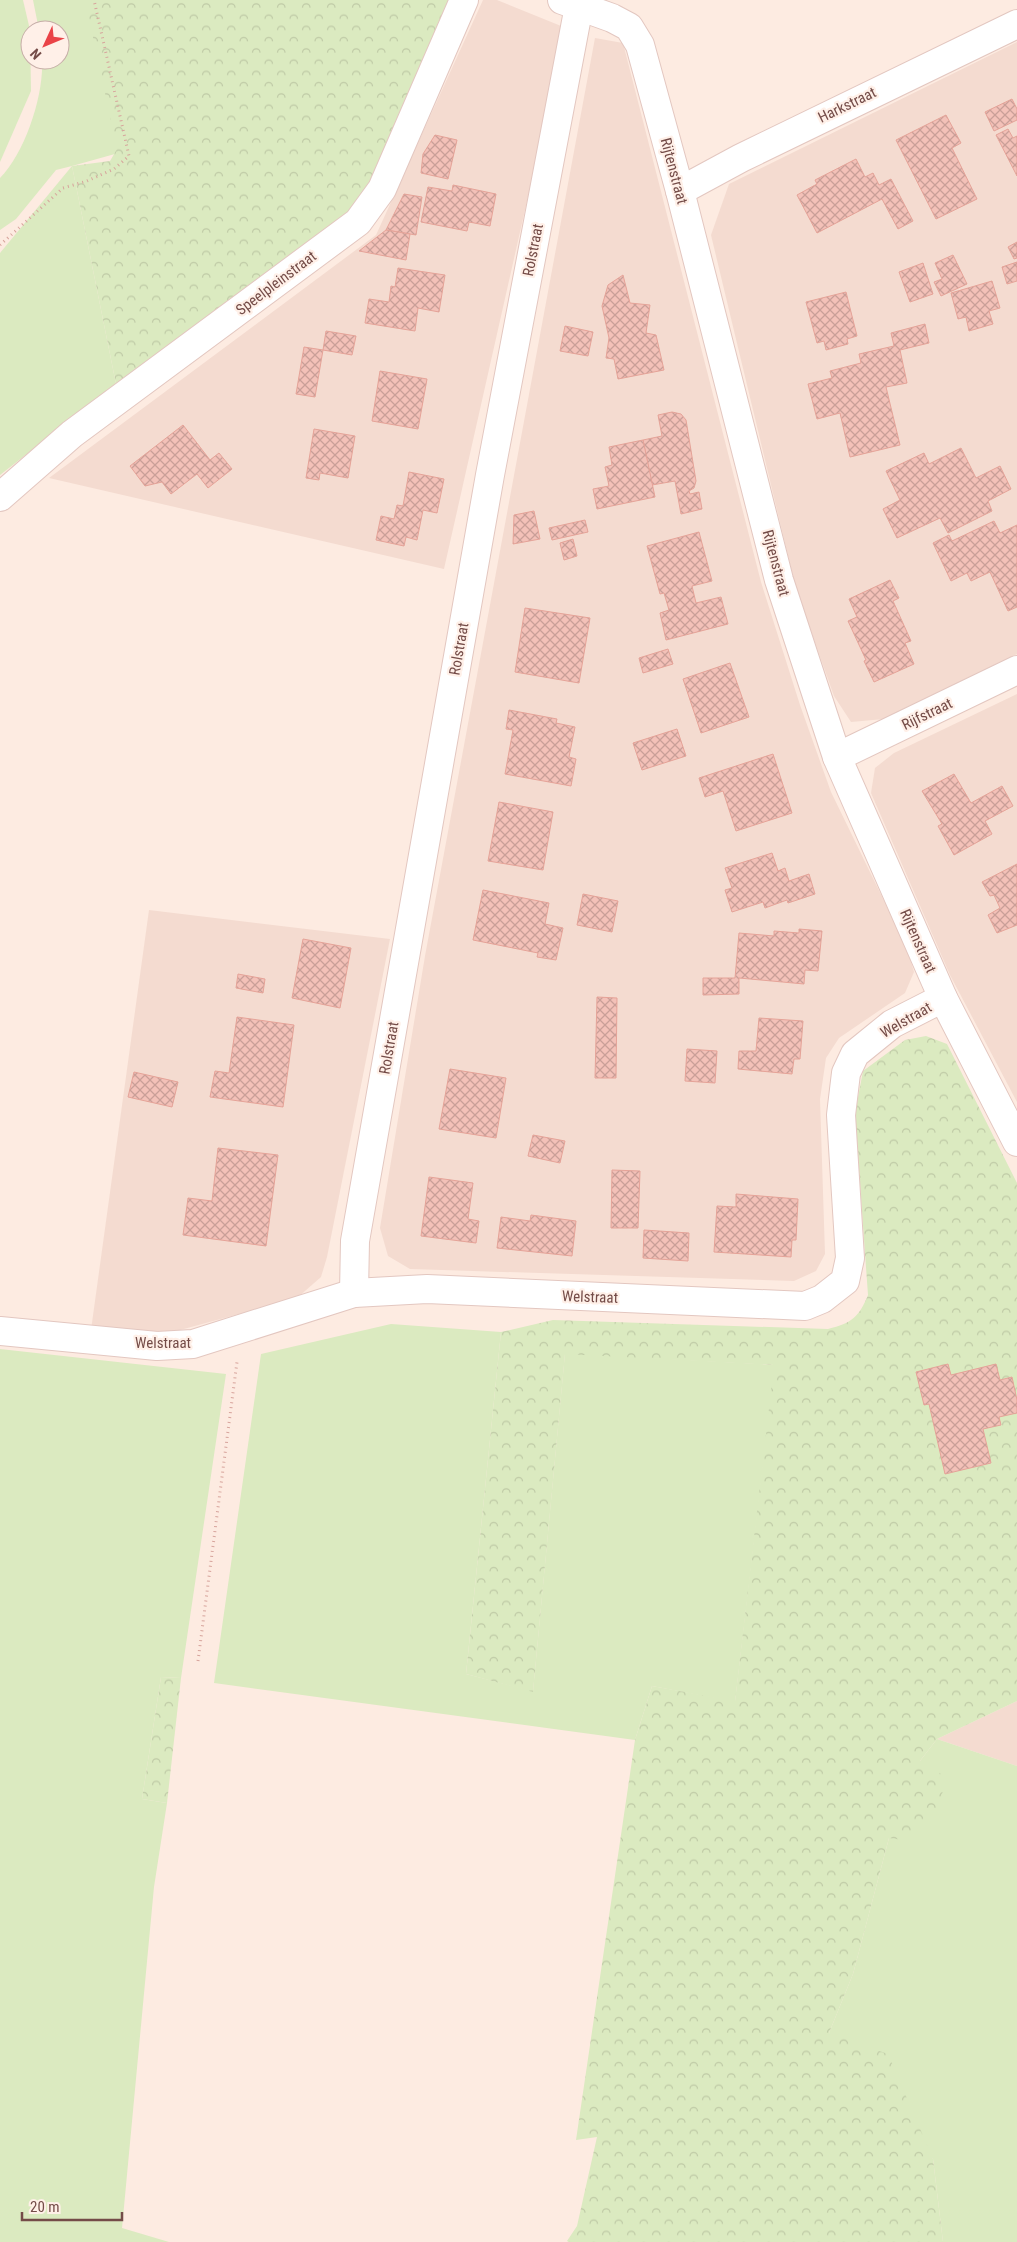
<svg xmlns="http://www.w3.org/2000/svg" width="1017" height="2242" viewBox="0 0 1017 2242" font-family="'Roboto Condensed',sans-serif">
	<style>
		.residential { fill: #f4dbd0 }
		.green { fill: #dbeac0 }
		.forest { fill: url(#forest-crowns) }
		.building { fill: url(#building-cross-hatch); stroke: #e5a398 }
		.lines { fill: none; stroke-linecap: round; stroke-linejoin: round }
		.minor-casing { stroke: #e3c7c0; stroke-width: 30 }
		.path { stroke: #d7a49c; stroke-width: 3; stroke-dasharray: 1 4; stroke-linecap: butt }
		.minor { stroke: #fff; stroke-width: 28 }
		.labels { text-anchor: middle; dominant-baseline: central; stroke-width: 4.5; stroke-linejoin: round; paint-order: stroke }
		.street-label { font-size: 15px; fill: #744c48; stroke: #fff0e8 }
	</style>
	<defs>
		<pattern id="forest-crowns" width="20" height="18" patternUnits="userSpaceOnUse" patternTransform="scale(1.25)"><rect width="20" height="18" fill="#dbeac0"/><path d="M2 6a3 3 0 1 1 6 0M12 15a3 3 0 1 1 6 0" fill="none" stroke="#bfcaa6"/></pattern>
		<pattern id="building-cross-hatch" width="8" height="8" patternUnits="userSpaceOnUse" patternTransform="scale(1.25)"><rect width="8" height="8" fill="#f3c1b8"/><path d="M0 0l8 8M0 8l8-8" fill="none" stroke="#c99f98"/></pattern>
	</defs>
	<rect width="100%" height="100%" fill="#fdebe1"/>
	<!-- residential -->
	<g class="residential">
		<path d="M483,0h14l69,28 -122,541 -395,-91 327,-243z"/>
		<path d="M595,38l28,5 138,539 39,123 31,87 76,156 7,24 -9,21 -66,45 -13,20 -6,41 5,155 -9,17 -22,10 -384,-12 -22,-13 -8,-28 45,-272z"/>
		<path d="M1017,42v612l-133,65 -33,3 -17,-26 -38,-107 -85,-354 18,-51z"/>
		<path d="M1017,694v408l-67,-127 -79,-182 4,-25 19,-15z"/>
		<path d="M149,910l241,29 -63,318 -6,20 -24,21 -135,37 -71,-5z"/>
		<path d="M1017,1701v65l-80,-27z"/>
	</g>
	<!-- green -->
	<g class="green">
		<path d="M0,0h23l7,30 1,61 -31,71z"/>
		<path d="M33,0h54l35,152 -50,14 44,218 -116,91v-222l72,-87 -16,4 -40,49 -16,11v-52c25,-25 44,-83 42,-118h18v-30h-21z"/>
		<path d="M391,1324l110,8 -35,342 67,17 32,-338 210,12 -40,337 -83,-16 -17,54 -421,-57 47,-329z"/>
		<path d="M0,1349l226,25 -45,304 -20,-1 -19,122 25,4 -13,84 -32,341 47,14h-169z"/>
		<path d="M937,1739l80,27v476h-74l-10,-83 -104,-126 24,-59 36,-136 31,-77z"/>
	</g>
	<!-- forest -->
	<g class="forest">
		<path d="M85,0h365l-77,186 -25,30 -232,168 -44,-218 38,-5 7,-12z"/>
		<path d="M926,1036l21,8 70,139v518l-80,38 -17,22 26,16 -9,39 -27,25 -21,-3 -36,136 -24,59 59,21 45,105 10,83h-374l-2,-1 10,-15 20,-89 -21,3 59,-400 17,-54 83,15 39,-336 -209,-11 -32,338 -67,-18 35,-342 52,-12 275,9c24,-6 31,-12 40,-34l-13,-182 8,-42 42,-31z"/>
		<path d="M161,1677l20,1 -14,125 -25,-4z"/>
	</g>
	<!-- building -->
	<g class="building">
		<path d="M1012,99l5,10v11l-23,11 -9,-19z"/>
		<path d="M946,115l15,28 -9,5 25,51 -41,20 -40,-79z"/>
		<path d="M1008,129l5,9 4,-2v40l-21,-41z"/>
		<path d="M435,135l22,5 -9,39 -27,-6 2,-19z"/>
		<path d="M856,159l9,18 8,-4 6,12 12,-6 22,42 -15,8 -16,-30 -65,34 -20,-38 20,-11 -2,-4z"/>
		<path d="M453,185l43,9 -6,32 -21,-4 -2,9 -46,-9 7,-35 24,4z"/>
		<path d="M404,194l18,3 -6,38 -30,-5z"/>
		<path d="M386,230l24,4 -4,26 -47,-9z"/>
		<path d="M1017,242v16l-3,1 -6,-12z"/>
		<path d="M953,255l14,29 -26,12 -7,-14 8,-3 -7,-16z"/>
		<path d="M1017,262v19l-10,3 -5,-17z"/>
		<path d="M923,263l10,31 -23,8 -11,-30z"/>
		<path d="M398,268l47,7 -6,37 -21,-4 -3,23 -50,-8 4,-24 20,3 2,-16 4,1z"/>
		<path d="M623,275l7,28 20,2 -4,28 10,2 8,35 -46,9 -4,-20 -8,-1 3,-20 -7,-32 6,-21z"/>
		<path d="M992,281l8,27 -11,3 4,13 -24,7 -3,-14 -8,2 -7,-26z"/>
		<path d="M846,292l11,44 -10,3 1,5 -22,6 -2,-9 -7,2 -11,-41z"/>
		<path d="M925,324l4,19 -29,7 7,33 -21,4 14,58 -50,12 -10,-44 -23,6 -9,-35 24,-6 -2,-7 31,-8 -2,-9 35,-8 -3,-13z"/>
		<path d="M565,326l28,6 -5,24 -28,-5z"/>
		<path d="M326,331l30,5 -4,19 -29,-5z"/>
		<path d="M304,347l19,3 -8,47 -19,-3z"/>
		<path d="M380,371l47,8 -9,50 -46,-8z"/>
		<path d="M672,412l9,2 5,6 10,61 -2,7 -5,3 1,3 9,-2 3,17 -21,5 -6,-33 -23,4 -9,-45 19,-4 -4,-21z"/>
		<path d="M183,425l27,35 9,-7 13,16 -24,19 -11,-14 -26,20 -9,-12 -17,4 -15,-20z"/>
		<path d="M314,429l41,7 -7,42 -28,-5 -1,7 -13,-2z"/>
		<path d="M643,440l12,57 -58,12 -4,-20 16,-3 -4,-19 7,-2 -3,-18z"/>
		<path d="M961,448l15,30 24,-12 11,23 -23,12 4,10 -44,22 -8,-15 -43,20 -14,-29 17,-9 -14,-29 38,-18 5,11z"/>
		<path d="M409,472l35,7 -7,34 -14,-3 -6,30 -11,-3 -2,9 -28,-6 5,-24 13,3 3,-14 6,1z"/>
		<path d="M534,511l6,28 -27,5 1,-29z"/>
		<path d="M585,520l3,12 -36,8 -3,-12z"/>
		<path d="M994,521l6,12 17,-8v82l-9,4 -18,-39 -19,9 -4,-8 -16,8 -18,-38 16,-8 3,6z"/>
		<path d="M699,532l13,49 -20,5 4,17 25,-6 7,27 -62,16 -6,-27 9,-3 -5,-17 -4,1 -13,-48z"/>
		<path d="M573,539l4,17 -13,4 -4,-17z"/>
		<path d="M890,580l9,18 -6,3 18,40 -6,2 9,21 -40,18 -10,-21 2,-1 -18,-39 9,-4 -8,-18z"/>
		<path d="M525,608l65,10 -11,65 -64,-11z"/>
		<path d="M668,649l5,15 -30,9 -4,-15z"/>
		<path d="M730,663l19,54 -48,16 -18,-54z"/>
		<path d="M509,710l48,9 -1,4 19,4 -6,30 7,2 -5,27 -66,-12 8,-44 -7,-1z"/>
		<path d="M677,729l9,27 -44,14 -9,-27z"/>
		<path d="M773,754l19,59 -56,18 -13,-40 -18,6 -6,-19z"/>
		<path d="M954,774l17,29 31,-17 11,20 -28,15 7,13 -38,21 -16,-29 4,-2 -20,-33z"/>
		<path d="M499,802l54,10 -10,58 -55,-9z"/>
		<path d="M772,853l6,18 7,-3 4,13 20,-7 6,20 -27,9 -1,-3 -22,8 -2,-6 -31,10 -7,-22 7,-2 -7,-20z"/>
		<path d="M1017,864v61l-20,8 -9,-18 12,-7 -6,-13 -4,1 -8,-14z"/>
		<path d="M483,890l66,13 -4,21 18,4 -7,32 -19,-3 1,-4 -65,-13z"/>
		<path d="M583,894l35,7 -6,31 -35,-7z"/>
		<path d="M799,929l23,2 -4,40 -13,-1 -1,14 -65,-6v16l-36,1v-17h32l4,-45 35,3v-5l25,2z"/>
		<path d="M303,939l48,9 -11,60 -48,-10z"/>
		<path d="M238,974l27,5 -2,14 -27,-5z"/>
		<path d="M597,997l20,1 -1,80h-21z"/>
		<path d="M237,1017l57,8 -11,82 -73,-10 5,-26 14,2z"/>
		<path d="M759,1018l44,3 -3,38h-6l-2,15 -54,-5 1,-18h17z"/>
		<path d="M687,1049l30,2 -2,32 -30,-2z"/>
		<path d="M450,1069l56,9 -10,60 -57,-9z"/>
		<path d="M134,1072l44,10 -6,25 -44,-10z"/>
		<path d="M533,1135l32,6 -5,22 -32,-7z"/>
		<path d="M218,1148l60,7 -12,91 -83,-11 5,-37 24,3z"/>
		<path d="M612,1170l28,1 -2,57h-27z"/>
		<path d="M429,1177l44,6 -5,36 11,2 -3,22 -55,-7z"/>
		<path d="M736,1194l62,5 -2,41h-4l-1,17 -77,-5 3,-46 19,1z"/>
		<path d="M531,1215l45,6 -4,35 -75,-8 4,-31 29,4z"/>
		<path d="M644,1230l45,3 -1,28 -45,-3z"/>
		<path d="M948,1364l3,11 45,-11 4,16 12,-3 5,23v13l-18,4 2,8 -18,4 8,34 -46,11 -16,-70 -5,1 -8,-33z"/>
	</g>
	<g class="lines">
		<!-- minor casing -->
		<g class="minor-casing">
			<g id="minor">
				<path d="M562,0l50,18 17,9 11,18 40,146 99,389 58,177 106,241 74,144"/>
				<path d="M680,191l61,-33 276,-134"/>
				<path d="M0,497l72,-63 286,-212 24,-33 82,-189"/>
				<path d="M837,757l180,-87"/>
				<path d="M354,1293l1,-52 135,-766 89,-469"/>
				<path d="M0,1331l157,15 36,-2 161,-51 73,-4 378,17 17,-7 23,-18 5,-23 -9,-143 5,-42 9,-19 37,-30 51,-26"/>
			</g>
		</g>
		<!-- path -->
		<g class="path">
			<path d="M0,245l63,-57 24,-7 27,-12 15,-13 -35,-156"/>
			<path d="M198,1661l39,-299"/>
		</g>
		<!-- minor -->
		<use href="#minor" class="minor"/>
	</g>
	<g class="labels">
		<!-- street labels -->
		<g class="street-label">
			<text transform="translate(847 105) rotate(-26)">Harkstraat</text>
			<text transform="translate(674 171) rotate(75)">Rijtenstraat</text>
			<text transform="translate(533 250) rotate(-79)">Rolstraat</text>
			<text transform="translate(276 283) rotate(-37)">Speelpleinstraat</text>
			<text transform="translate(776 563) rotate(75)">Rijtenstraat</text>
			<text transform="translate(459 649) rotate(-80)">Rolstraat</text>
			<text transform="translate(927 714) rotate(-26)">Rijfstraat</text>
			<text transform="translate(918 941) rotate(66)">Rijtenstraat</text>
			<text transform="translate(906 1020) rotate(-30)">Welstraat</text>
			<text transform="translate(389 1048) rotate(-80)">Rolstraat</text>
			<text transform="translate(590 1297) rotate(2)">Welstraat</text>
			<text x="163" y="1343">Welstraat</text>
		</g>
	</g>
	<!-- north arrow -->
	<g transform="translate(45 45) rotate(226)"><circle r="24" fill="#fff0e8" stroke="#c7aea8"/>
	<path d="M0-4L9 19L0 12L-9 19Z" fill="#ea4347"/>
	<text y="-8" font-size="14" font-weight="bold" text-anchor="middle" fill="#744c48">N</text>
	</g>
	<!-- scale -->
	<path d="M22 2212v8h100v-8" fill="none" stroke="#744c48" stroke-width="2.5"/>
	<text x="30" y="2212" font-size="15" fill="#744c48" stroke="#fff0e8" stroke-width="4" paint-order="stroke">20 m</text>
</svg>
